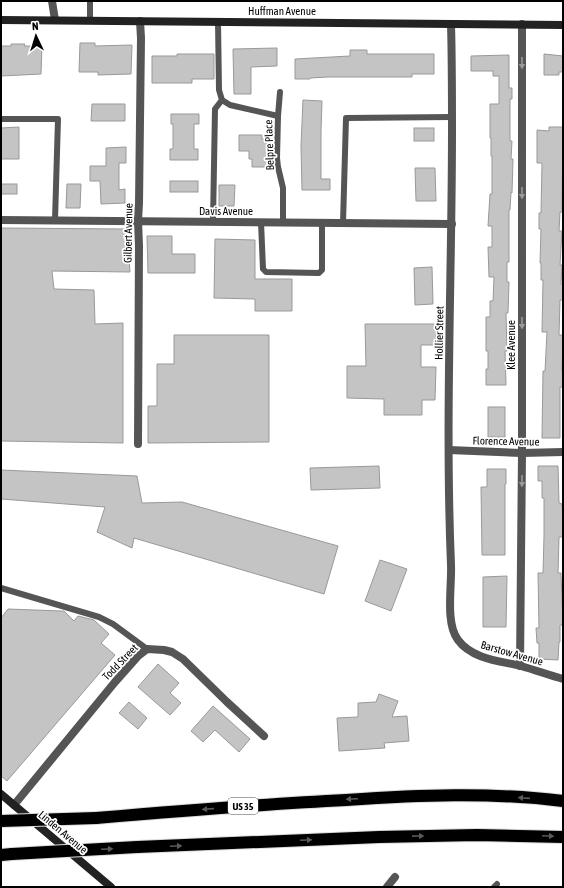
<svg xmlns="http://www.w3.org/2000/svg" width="564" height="888" viewBox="0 0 564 888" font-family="'Asap Condensed',sans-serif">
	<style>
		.building { fill: #c4c4c4; stroke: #999 }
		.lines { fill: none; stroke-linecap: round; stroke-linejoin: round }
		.highway-casing { stroke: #dbdbdb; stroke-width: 14 }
		.lane { stroke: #555; stroke-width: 6 }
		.street { stroke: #555; stroke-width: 8 }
		.secondary { stroke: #222; stroke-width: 8 }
		.highway { stroke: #000; stroke-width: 12 }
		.highway-bridge-casing { stroke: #dbdbdb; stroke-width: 14; stroke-linecap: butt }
		.highway-bridge { stroke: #000; stroke-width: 12 }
		.oneway { fill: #999 }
		.oneway2 { fill: #595959 }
		.labels { text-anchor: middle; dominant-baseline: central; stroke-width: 3.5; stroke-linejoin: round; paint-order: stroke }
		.shield { fill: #fff; stroke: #4c4c4c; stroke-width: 1 }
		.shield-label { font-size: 10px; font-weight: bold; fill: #000 }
		.street-label { font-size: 11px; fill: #000; stroke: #fff }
	</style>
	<rect width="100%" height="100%" fill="#fff"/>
	<!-- building -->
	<g class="building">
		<path d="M80,43h15v3l37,-1 -1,29 -33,1v-3h-19z"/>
		<path d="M11,44h14l-1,2h18l-1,28 -40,2v-30h10z"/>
		<path d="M277,48v18l-26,1v27h-17l-1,-45z"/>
		<path d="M350,50h17v4h67v20h-22v3h-84l-18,1v1h-15v-20l55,-3z"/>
		<path d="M177,54h37v25h-22v4h-40v-27h25z"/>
		<path d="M544,54l19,2v16h-4v3h-15z"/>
		<path d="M509,55v33h3v11h-2v42h2l-1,18h2l-1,34 -1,-1 -1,18h-1v52h-2v20h2l-1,31h-2l1,38h-2l1,34h-20v-16h2v-18h-2v-34h4v-16h3l1,-24h-5l-1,-30h4v-21h-4l2,-32h2v-38h-1v-18h-1v-34h9v-28h-6v-5h-22v-15z"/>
		<path d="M303,100l19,1 -1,30v48h9v11h-28l-1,-44z"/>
		<path d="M92,104h33v17h-34z"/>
		<path d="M171,114h28v10h-5v25h4v11h-28v-11h3v-25h-2z"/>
		<path d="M19,127v32h-18v-31z"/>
		<path d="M549,127h14l-1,85h-2l-1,19h3l-2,34h2l-1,19h2v16h-3l-1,35h4l-1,36 1,1v15h-3v51h-18l1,-67h2l2,-39h-5l1,-52h-2v-17h-1l1,-34h-2v-16h2l1,-50h-5v-33l12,1z"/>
		<rect x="414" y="128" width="20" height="13"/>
		<path d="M239,135h23v4h10v13h-4v15h-16v-8h-3v-8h-10z"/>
		<path d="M126,147v16h-7v27l6,-1v14l-24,1 -1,-23h-10v-15h16v-18z"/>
		<path d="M415,168h20l1,33h-20z"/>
		<rect x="170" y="181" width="28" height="11"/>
		<rect x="1" y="184" width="16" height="10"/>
		<path d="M67,184h14l-1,24h-14z"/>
		<path d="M219,185h16l-1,21h-15z"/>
		<path d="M1,228l126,1 3,43 -78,-1 2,18 40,1 1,34 28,-1v120l-122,-2z"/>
		<path d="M147,236h25v18h23v19h-47z"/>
		<path d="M215,239l40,1v39h37v32h-37v-12l-41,-1z"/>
		<path d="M432,267l1,37 -18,1 -1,-37z"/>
		<path d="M365,324h71v21h-15v22h15l-1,33h-13v15h-38v-16l-37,-1v-32h19z"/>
		<path d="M174,335h95v107l-121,1v-37h9v-42h17z"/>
		<rect x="488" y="407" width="17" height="30"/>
		<path d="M379,466l1,22 -69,2 -1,-22z"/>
		<path d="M538,466h20l1,37 3,1v2h1v31h-4l-1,36h3l2,52h-3v17h-1l-1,18 -19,-1v-16h-2l-1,-15h3l-1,-55h5l1,-37v-38h-2v-17h-4z"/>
		<path d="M487,469h19v15h-1v71h-23l-1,-68h6z"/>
		<path d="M1,470l136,6 5,27 40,-1 156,44 -14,48 -190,-56 -2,10 -35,-16 8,-25 -104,-8z"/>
		<path d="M380,560l27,9 -16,42 -26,-10z"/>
		<path d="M507,576l-1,51h-23v-50z"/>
		<path d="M8,609l53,2h3l10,10 4,-5 16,4 15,14 -8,9 14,12 -108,126 -6,-5v-158z"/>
		<path d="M158,664l21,19 -9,10 11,10 -11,12 -32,-28z"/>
		<path d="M379,694l19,7 -6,16 15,-1 2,25 -25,2 1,5 -46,3 -2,-33 21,-1v-14l18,-1z"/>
		<path d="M129,702l18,16 -9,11 -19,-16z"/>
		<path d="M213,706l37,33 -11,13 -24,-22 -12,12 -12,-11z"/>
	</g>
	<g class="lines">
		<!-- highway casing -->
		<g class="highway-casing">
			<g id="highway">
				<path d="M96,818c83,-7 166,-14 250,-18 72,-5 145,-8 217,1"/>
				<path d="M137,847l242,-10 98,-2 86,2"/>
				<path d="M1,855l11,-1"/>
			</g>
		</g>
		<!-- lane -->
		<g class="lane">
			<path d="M90,1v20"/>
			<path d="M218,22l1,68 3,10 8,5 48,11"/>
			<path d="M280,92l-2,24 -1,42 1,9 5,21v34"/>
			<path d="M1,119h57l-3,101"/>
			<path d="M213,221l2,-112 7,-9"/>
			<path d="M261,222l2,47 3,3 53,1 3,-3v-47"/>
			<path d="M343,223l3,-105 106,-1"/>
			<path d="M1,588l98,29 14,7 34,25"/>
			<path d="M494,887l3,-3"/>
		</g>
		<!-- street -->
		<g class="street">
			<path d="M52,1l3,19"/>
			<path d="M451,24c1,35 1,71 1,106 0,145 -7,290 -1,435 1,21 -6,58 7,75 14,19 42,21 63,26 14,4 28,9 42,13"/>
			<path d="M1,220l451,4"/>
			<path d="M138,444l1,-198 -1,-25 1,-18 2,-165 -1,-17"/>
			<path d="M449,450l73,3 41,-1"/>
			<path d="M520,666l2,-213v-429"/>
			<path d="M14,805l101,-123 23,-26 9,-7 17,1 8,2 11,7 44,43 37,34"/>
			<path d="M387,887l8,-10"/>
		</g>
		<!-- secondary -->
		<g class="secondary">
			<path d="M1,20l562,5"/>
			<path d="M1,794l110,93"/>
		</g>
		<!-- highway -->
		<use href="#highway" class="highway"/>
		<!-- highway-bridge casing -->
		<g class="highway-bridge-casing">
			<g id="highway-bridge">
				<path d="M1,821l95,-3"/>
				<path d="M12,854l125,-7"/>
			</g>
		</g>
		<!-- highway-bridge -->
		<use href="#highway-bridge" class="highway-bridge"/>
	</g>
	<!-- one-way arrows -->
	<defs><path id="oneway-solid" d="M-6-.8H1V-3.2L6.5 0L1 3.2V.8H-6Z"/></defs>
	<g class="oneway">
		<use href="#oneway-solid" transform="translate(522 63) rotate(90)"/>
		<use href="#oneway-solid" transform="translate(522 193) rotate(90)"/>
		<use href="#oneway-solid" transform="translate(522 323) rotate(90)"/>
		<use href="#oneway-solid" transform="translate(522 481) rotate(90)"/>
	</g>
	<g class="oneway2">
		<use href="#oneway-solid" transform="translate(524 798) rotate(-176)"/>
		<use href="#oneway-solid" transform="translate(352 799) rotate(177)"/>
		<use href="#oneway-solid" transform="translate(208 809) rotate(176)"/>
		<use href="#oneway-solid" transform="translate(418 836) rotate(-1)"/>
		<use href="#oneway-solid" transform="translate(548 836) rotate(2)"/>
		<use href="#oneway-solid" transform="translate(306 840) rotate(-3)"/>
		<use href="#oneway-solid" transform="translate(176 846) rotate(-2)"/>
		<use href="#oneway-solid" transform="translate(107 849) rotate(-3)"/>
	</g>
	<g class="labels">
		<!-- shield labels -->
		<rect class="shield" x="228" y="798" width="30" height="16" rx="3"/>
		<g class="shield-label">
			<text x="243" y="806">US 35</text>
		</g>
		<!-- street labels -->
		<g class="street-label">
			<text x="282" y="11">Huffman Avenue</text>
			<text transform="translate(269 145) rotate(-92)">Belpre Place</text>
			<text x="226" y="211">Davis Avenue</text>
			<text transform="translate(128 233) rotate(-89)">Gilbert Avenue</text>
			<text transform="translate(439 333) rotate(-89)">Hollier Street</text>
			<text transform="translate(511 345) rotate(-90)">Klee Avenue</text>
			<text transform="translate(506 441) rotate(1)">Florence Avenue</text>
			<text transform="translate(512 653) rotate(16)">Barstow Avenue</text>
			<text transform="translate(120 662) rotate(-46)">Todd Street</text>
			<text transform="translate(63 832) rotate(40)">Linden Avenue</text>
		</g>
	</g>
	<!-- border -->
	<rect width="564" height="888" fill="none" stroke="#000000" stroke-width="4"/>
	<!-- north arrow -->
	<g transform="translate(36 36) rotate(356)" stroke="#ffffff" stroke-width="3" paint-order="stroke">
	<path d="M0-3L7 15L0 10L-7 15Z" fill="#000000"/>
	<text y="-6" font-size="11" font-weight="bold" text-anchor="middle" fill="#000000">N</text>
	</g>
</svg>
